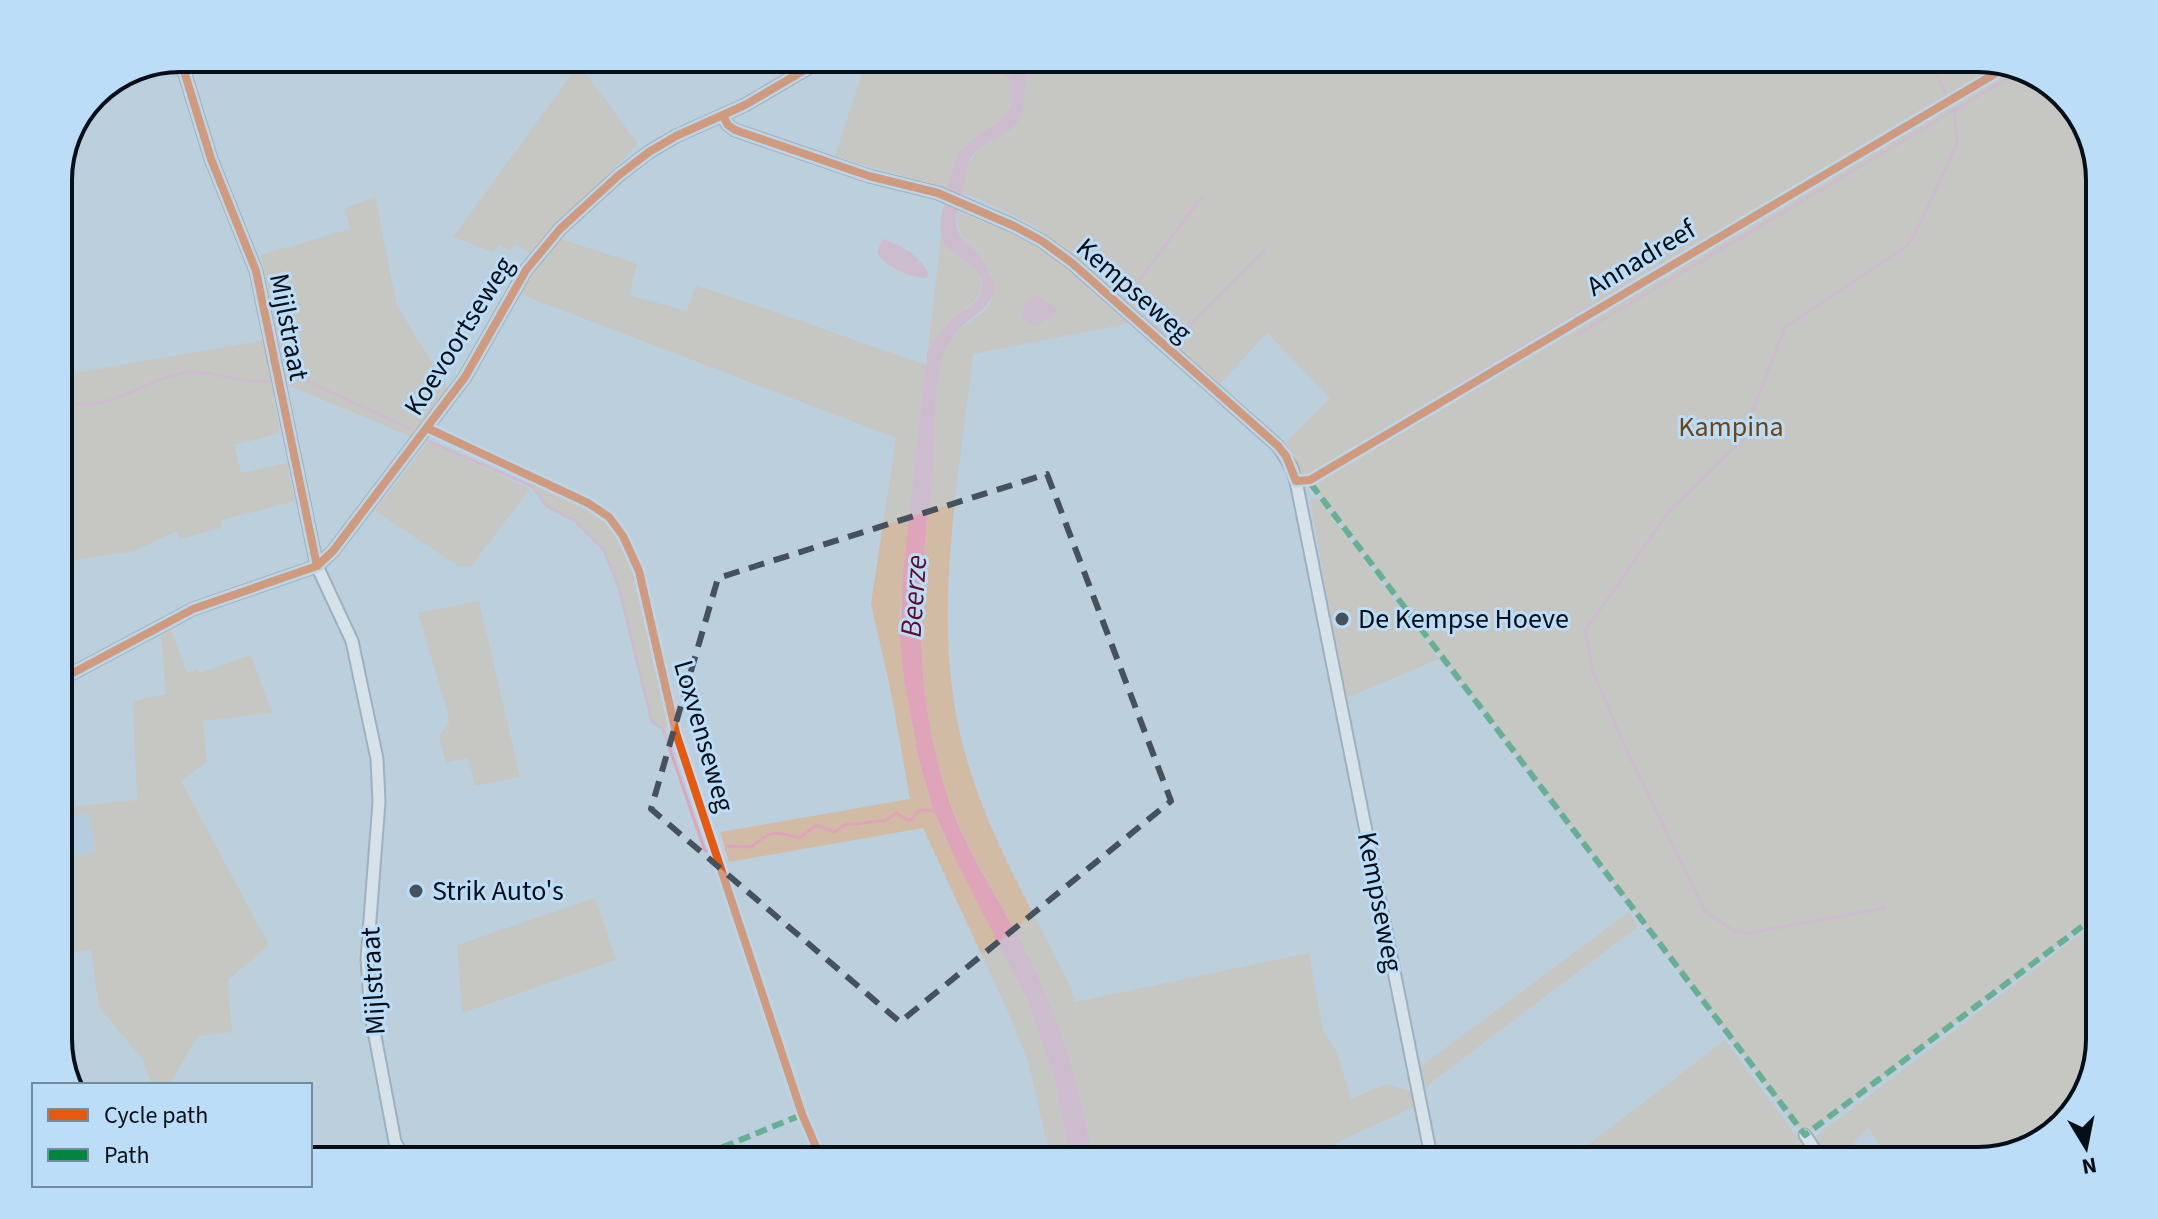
<svg xmlns="http://www.w3.org/2000/svg" width="2158" height="1219" viewBox="0 0 2158 1219" font-family="'Source Sans 3',sans-serif">
	<style>
		.built { fill: #abc9e0 }
		.green { fill: #d2bba5 }
		.water { fill: #e0a4ba }
		.lines { fill: none; stroke-linecap: round; stroke-linejoin: round }
		.stream { stroke: #e0a4ba; stroke-width: 3 }
		.minor-casing { stroke: #7d8b96; stroke-width: 15 }
		.minor { stroke: #f5f8fa; stroke-width: 11 }
		.quiet { stroke: #00873e; stroke-width: 6; stroke-dasharray: 12 6; stroke-linecap: butt }
		.cycleway-casing { stroke: #bcddf7; stroke-width: 13 }
		.cycleway { stroke: #e8590c; stroke-width: 8 }
		.marked { fill: none; stroke: #45525d; stroke-width: 6; stroke-dasharray: 16 10; stroke-linejoin: round }
		.poi-dot { fill: #45525d; stroke: #bcddf7; stroke-width: 3 }
		.labels { text-anchor: middle; dominant-baseline: central; stroke-width: 6; stroke-linejoin: round; paint-order: stroke }
		.street-label { font-size: 28px; fill: #050f18; stroke: #bcddf7 }
		.park-label { font-size: 28px; fill: #714311; stroke: #bcddf7 }
		.poi-label { font-size: 28px; fill: #050f18; stroke: #bcddf7; text-anchor: start }
		.water-label { font-size: 30px; font-style: italic; fill: #600c2e; stroke: #bcddf7 }
		.rim { fill: none; stroke: #050f18; stroke-width: 4 }
	</style>
	<rect width="100%" height="100%" fill="#bccfdd"/>
	<!-- built -->
	<path class="built" d="M89,814l7,38 -38,7v-43z"/>
	<!-- green -->
	<g class="green">
		<path d="M867,58h152l-7,19v27l-6,13 -35,24 -22,42 1,6 -115,-33z"/>
		<path d="M1037,58h941l61,16 41,38 20,60v742l-295,221 -494,-651 -3,-9 -7,-1 -15,-32 44,-44 -63,-65 -47,51 -138,-122 -49,-37 -58,-28 -13,-3c2,-11 3,-27 10,-36 13,-19 38,-19 50,-47 8,-21 -5,-31 15,-53z"/>
		<path d="M579,64l59,80 -109,109 -13,-10 -7,8 -10,-6 -6,7 -40,-15z"/>
		<path d="M375,197l22,109 53,85 -36,47 -126,-53 -27,-130 89,-26 -5,-21z"/>
		<path d="M958,212l60,24 30,17 83,70 -158,31c-13,120 -40,251 -15,370 18,91 69,175 110,258l7,20 234,-49 14,78 13,19 15,49 36,-15 26,8 3,14 -119,55h-204c-12,-67 -31,-135 -61,-197 -27,-58 -66,-111 -86,-173 -32,-100 -29,-198 -15,-300 6,-43 -2,-91 10,-133 9,-30 35,-34 48,-53 3,-5 4,-13 6,-18 -4,-12 -10,-26 -19,-35 -13,-14 -21,-21 -18,-40z"/>
		<path d="M941,237c9,14 24,17 33,28 21,29 -4,39 -22,55 -9,8 -16,20 -24,29z"/>
		<path d="M561,239l76,25 -8,31 58,16 9,-26 231,80 -27,247 4,65 14,79 15,54 12,28 83,163 26,75 17,85h-20l-23,-100 -19,-47 -86,-186 -194,34 -9,-30 190,-33 -19,-107 -20,-88 25,-166 -376,-144 21,-35z"/>
		<path d="M264,340l16,93 -46,12 7,28 46,-10 8,38 -73,19 -1,8 -41,11 -4,-8 -41,20 -68,10 2,20 -11,3v-208z"/>
		<path d="M430,439l24,15 76,35 -59,77h-13l-83,-55z"/>
		<path d="M535,480c41,19 72,30 94,71l43,176 -9,2 -11,-7 -33,-134 -15,-38 -29,-29 -28,-15 -15,-20z"/>
		<path d="M1317,498l4,5 118,156 -93,39 -36,-197z"/>
		<path d="M479,601l41,176 -45,9 -7,-28 -22,5 -7,-26 10,-14 -2,-12 -29,-98z"/>
		<path d="M171,629l16,44 10,-4 3,4 51,-18 21,58 -69,8 4,41 -26,19 88,164 -41,35 4,52 -34,4 -29,49h-17l-9,-25 -44,-53 -8,-57 -33,4v-95l38,-7 -7,-38 -31,2 1,-8 78,-8 -4,-99 33,-7 -5,-60z"/>
		<path d="M595,898l21,62 -154,53 -5,-68z"/>
		<path d="M1629,912l10,14 -214,161 -4,-21z"/>
		<path d="M2100,919v121l-16,60 -44,44 -61,17h-90l-20,-33 -33,33h-5l-16,-24z"/>
		<path d="M1725,1040l90,121h-248z"/>
	</g>
	<!-- water -->
	<g class="water">
		<path d="M1019,58h18c-20,21 -6,41 -19,63 -12,18 -37,20 -48,38 -4,8 -5,21 -7,30 -3,13 -10,29 -5,42 4,10 14,15 20,23 8,10 13,22 17,33 -4,23 -24,28 -38,45 -11,12 -17,27 -19,43 -6,38 -2,78 -7,116 -14,103 -17,198 15,300 19,62 59,115 86,173 30,62 49,129 61,197h-22l-17,-85 -26,-75 -72,-140 -23,-51 -15,-54 -14,-78 -4,-39 3,-66 25,-224c8,-9 15,-21 23,-29 10,-9 28,-15 31,-30 5,-28 -32,-31 -40,-51 -4,-10 0,-27 3,-37l4,-1v-18l10,-30 12,-12 35,-25 6,-12v-27z"/>
		<path d="M882,239c18,5 37,17 46,33l-1,6c-17,0 -40,-11 -50,-25z"/>
		<path d="M1038,295l18,13v4l-18,13h-8l-8,-8c3,-13 3,-17 16,-22z"/>
	</g>
	<g class="lines">
		<!-- stream -->
		<g class="stream">
			<path d="M964,58l48,20"/>
			<path d="M1930,58l17,39"/>
			<path d="M1124,300l78,-103"/>
			<path d="M1575,336l447,-266"/>
			<path d="M1173,343l92,-93"/>
			<path d="M285,378h16l114,53"/>
			<path d="M1449,390l338,-198"/>
			<path d="M58,400c14,3 29,6 43,3 28,-7 54,-25 82,-30 30,-5 56,12 86,8"/>
			<path d="M428,441l104,45 15,20 28,15 29,29 15,38 33,134 11,7 42,122 5,-1"/>
			<path d="M727,846l24,1c21,-17 22,-16 48,-9l18,-13 17,7 13,-8c14,2 25,-5 38,-3l11,-8 11,7h4l9,-10 14,1"/>
			<path d="M1885,908l-137,25 -15,-3 -28,-19 -77,-158 -35,-81 -8,-41 85,-121 71,-69 44,-114 123,-82 6,-9 43,-92 -3,-35"/>
		</g>
		<!-- minor casing -->
		<g class="minor-casing">
			<g id="minor">
				<path d="M180,58l31,101 45,112 61,295 35,75 25,118 2,43 -12,157 4,56 24,127 11,19"/>
				<path d="M723,116l5,9 7,5 134,46 69,17 76,33 28,15 30,22 206,183 14,22 5,18 135,675"/>
				<path d="M58,681l135,-72 124,-43 16,-15 132,-174 61,-107 34,-41 59,-54 30,-23 27,-16 69,-31 80,-47"/>
				<path d="M1805,1135l17,26"/>
			</g>
		</g>
		<!-- minor -->
		<use href="#minor" class="minor"/>
		<!-- quiet -->
		<g class="quiet">
			<path d="M1311,484l494,651 295,-222"/>
			<path d="M689,1161l117,-48"/>
		</g>
		<!-- cycleway casing -->
		<g class="cycleway-casing">
			<g id="cycleway">
				<path d="M180,58l31,101 45,112 61,295"/>
				<path d="M723,116l5,9 7,5 134,46 69,17 76,33 28,15 30,22 206,183 8,10 10,25 14,-1 698,-414"/>
				<path d="M427,428l161,75 21,14 14,19 16,35 37,162 126,381 20,47"/>
				<path d="M58,681l135,-72 124,-43 16,-15 132,-174 61,-107 34,-41 59,-54 30,-23 27,-16 69,-31 80,-47"/>
			</g>
		</g>
		<!-- cycleway -->
		<use href="#cycleway" class="cycleway"/>
	</g>
	<!-- marked area -->
	<path d="M0 0H2158V1219H0ZM1047,474l124,327 -271,221 -249,-213 67,-231z" fill="#bccfdd" fill-opacity=".55" fill-rule="evenodd"/>
	<path class="marked" d="M1047,474l124,327 -271,221 -249,-213 67,-231z"/>
	<!-- markers -->
	<g class="poi-dot">
		<circle cx="1342" cy="619" r="8"/>
		<circle cx="416" cy="891" r="8"/>
	</g>
	<g class="labels">
		<!-- street labels -->
		<g class="street-label">
			<text transform="translate(1641 258) rotate(-31)">Annadreef</text>
			<text transform="translate(1134 290) rotate(41)">Kempseweg</text>
			<text transform="translate(289 327) rotate(79)">Mijlstraat</text>
			<text transform="translate(459 336) rotate(-58)">Koevoortseweg</text>
			<text transform="translate(704 736) rotate(74)">Loxvenseweg</text>
			<text transform="translate(1380 902) rotate(79)">Kempseweg</text>
			<text transform="translate(373 981) rotate(-93)">Mijlstraat</text>
		</g>
		<!-- park labels -->
		<g class="park-label">
			<text x="1731" y="427">Kampina</text>
		</g>
		<!-- poi labels -->
		<g class="poi-label">
			<text x="1358" y="619">De Kempse Hoeve</text>
			<text x="432" y="891">Strik Auto's</text>
		</g>
		<!-- water labels -->
		<g class="water-label">
			<text transform="translate(914 596) rotate(-86)">Beerze</text>
		</g>
	</g>
	<!-- crop -->
	<path d="M0 0H2158V1219H0ZM180 72H1978A108 108 0 0 1 2086 180V1039A108 108 0 0 1 1978 1147H180A108 108 0 0 1 72 1039V180A108 108 0 0 1 180 72Z" fill="#bcddf7" fill-rule="evenodd"/>
	<path class="rim" d="M180 72H1978A108 108 0 0 1 2086 180V1039A108 108 0 0 1 1978 1147H180A108 108 0 0 1 72 1039V180A108 108 0 0 1 180 72Z"/>
	<!-- legend -->
	<rect x="32" y="1083" width="280" height="104" fill="#bcddf7" stroke="#738b9e" stroke-width="2"/>
	<rect x="48" y="1109" width="40" height="12" fill="#e8590c" stroke="#738b9e" stroke-width="2"/>
	<text x="104" y="1123" font-size="24" fill="#050f18">Cycle path</text>
	<rect x="48" y="1149" width="40" height="12" fill="#00873e" stroke="#738b9e" stroke-width="2"/>
	<text x="104" y="1163" font-size="24" fill="#050f18">Path</text>
	<!-- north arrow -->
	<g transform="translate(2086 1147) rotate(170)" stroke="#bcddf7" stroke-width="6" paint-order="stroke">
	<path d="M0-6L14 30L0 20L-14 30Z" fill="#050f18"/>
	<text y="-12" font-size="22" font-weight="bold" text-anchor="middle" fill="#050f18">N</text>
	</g>
</svg>
